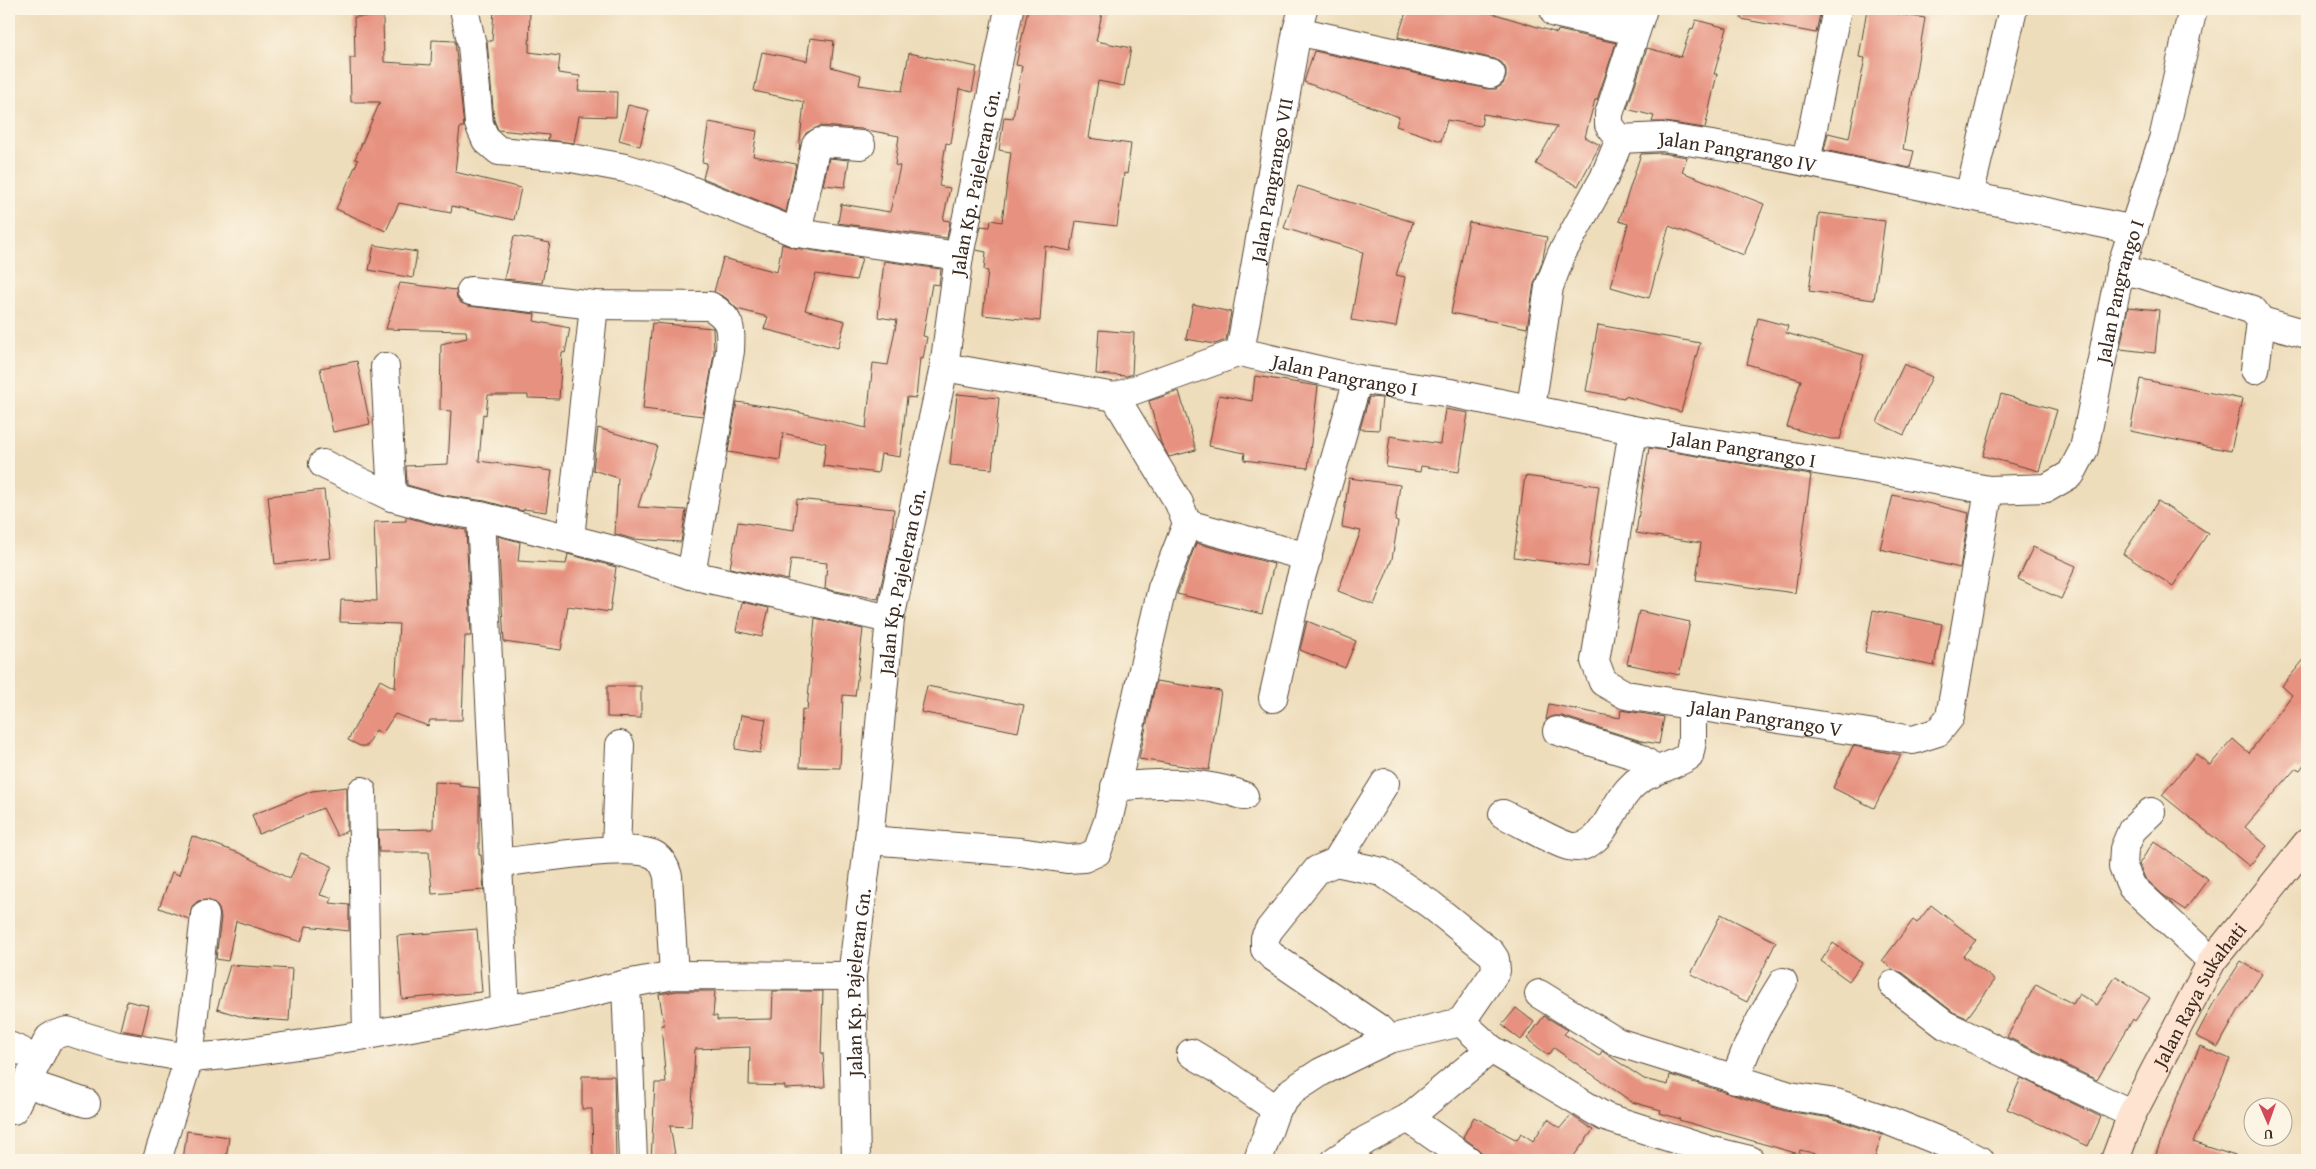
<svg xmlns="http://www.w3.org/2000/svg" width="2316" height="1169" viewBox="0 0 2316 1169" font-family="'Gentium Book Plus',serif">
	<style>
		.building { fill: #e79280 }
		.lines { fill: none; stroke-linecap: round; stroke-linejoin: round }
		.minor-casing { stroke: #564536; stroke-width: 30 }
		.secondary-casing { stroke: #564536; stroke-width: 30 }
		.minor { stroke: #fff; stroke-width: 28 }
		.secondary { stroke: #fee3d1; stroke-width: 28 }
		.labels { text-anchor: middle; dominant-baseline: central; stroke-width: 4.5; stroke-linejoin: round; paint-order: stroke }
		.street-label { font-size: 20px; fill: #3b2a1e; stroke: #fcf5e5 }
	</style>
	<rect width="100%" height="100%" fill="#fcf5e5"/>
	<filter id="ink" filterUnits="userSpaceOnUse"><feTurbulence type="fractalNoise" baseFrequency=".02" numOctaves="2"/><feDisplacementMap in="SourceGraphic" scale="10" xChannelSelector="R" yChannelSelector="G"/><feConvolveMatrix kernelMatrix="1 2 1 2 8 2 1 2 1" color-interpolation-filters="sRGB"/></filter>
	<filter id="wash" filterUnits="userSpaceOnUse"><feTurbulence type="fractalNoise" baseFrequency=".0096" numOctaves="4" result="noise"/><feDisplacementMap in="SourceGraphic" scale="20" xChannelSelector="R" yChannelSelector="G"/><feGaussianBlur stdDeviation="1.12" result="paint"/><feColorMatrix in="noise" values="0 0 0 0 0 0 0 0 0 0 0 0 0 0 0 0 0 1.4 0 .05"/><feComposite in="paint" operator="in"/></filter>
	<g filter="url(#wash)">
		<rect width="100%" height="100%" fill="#edb"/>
		<g id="blocks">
			<!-- building -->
			<g class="building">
				<path d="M494,9h36l-1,43 31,4 -2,17 22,3 -2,15 39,1 -1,25 -37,-1 -5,27 -26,-3 1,-5 -51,-5 -4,-10 -7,-79h5z"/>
				<path d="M1028,9h75l-7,32 35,7 -7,38 -26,-5 -9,57 42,6 -4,30 -3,-1 -7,53 -41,-5 -5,30 -26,-5 -5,75 -57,-6 5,-44 -4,-1 2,-18 -10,-2 5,-24 9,1 1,-7 11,2 9,-70 -12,-2 5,-33 9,1 9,-52 -6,-1z"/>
				<path d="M1407,9h72l78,24 1,-3 58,13 -19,57h-2l-10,37 15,8 -22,41 -42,-22 21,-38 -74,-12 -2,12 -34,-6 -6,21 -45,-15 3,-9 -95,-35 10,-31 174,38h8l7,-5 3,-7v-8l-4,-6 -7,-4 -97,-22z"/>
				<path d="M1742,9h79l-5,24 -75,-14z"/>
				<path d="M1867,9l58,9 -22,131 11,2 -4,17 -86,-18 4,-17 21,5 16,-80 -6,-1z"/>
				<path d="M383,16l1,46 47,3 1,-25 23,1 9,86h-4l-5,45 66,16 -7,32 -62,-14 -1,7 -52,-10 -13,28 -50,-22 22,-49 -3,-1 25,-57h-29l-1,-44h5l-1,-41z"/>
				<path d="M1696,20l31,8 -13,46h3l-12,54 -41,-6h-12l2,-6 -27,-7 20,-61 34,9 10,-29 2,1z"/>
				<path d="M810,38l24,3 -3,26 30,8 -2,10 43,6 7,-38 68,14 -5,25 -13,-3 -8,55 -5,-1 -7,43 11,2 -7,32 7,1 -3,17 -109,-15 3,-19 49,8 10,-46 -5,-1 4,-29 -37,-7 -42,-3 -14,7 -7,17 5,-48 -50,-11 8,-39 45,9z"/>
				<path d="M628,105l21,5 -9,36 -21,-6z"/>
				<path d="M709,122l48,9 -4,25 43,8 -10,48 -83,-34 4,-15 -5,-1z"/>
				<path d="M1661,153l26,4 -5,15 82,32 -20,51 -75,-29 -20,72 -38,-11 17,-63 -9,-3 22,-67z"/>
				<path d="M829,158l20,2 -4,27 -22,-2z"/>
				<path d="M1298,186l115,36 -17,53 9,2 -9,50 -45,-7 12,-68 -79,-24z"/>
				<path d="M1819,213l66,8 -11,79 -65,-9z"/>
				<path d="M1469,222l78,15 -5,26 -8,21 -7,44 -76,-15z"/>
				<path d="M514,236l36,7 -8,40 -38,-4z"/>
				<path d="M782,244l13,4 67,10 -6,22 -40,-6 -11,36 40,11 -7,27 -74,-19 4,-12 -31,-8 -11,-11 -12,-6 9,-34 54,14z"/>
				<path d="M374,245l43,7 -4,26 -44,-8z"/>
				<path d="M884,261l57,8 -2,16 -7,-1 -9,52 4,1 -4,22 -3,-1 -4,40 -9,-1 -7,60 -19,-3 -3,19 -55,-7 3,-23 -43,-10 -3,27 -52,-8 9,-50 47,7 82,19 7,-65 15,2 9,-45 -19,-3z"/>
				<path d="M400,283l56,7 1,8 4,5 8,3 66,8 -1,7 36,7 -5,25 -3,-1 -3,47 -31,-1v-3h-40l-2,20 -3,-1 -4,47 73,10 -6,41 -22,-3 -1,2 -38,-10 -42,-6 -36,-10 -1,-19 42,-2 3,-53 -11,-1 1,-66 26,-6 -1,-7 -80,-2z"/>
				<path d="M1193,304l38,8 -5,28 -11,4 -29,-5z"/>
				<path d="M2128,307l31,3 -4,43 -35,-4z"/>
				<path d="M1758,318l30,8 -2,7 78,22 -24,84h-9l-44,-12 14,-47 -54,-16z"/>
				<path d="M652,323l61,5 1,26 -11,62 -60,-7z"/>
				<path d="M1598,325l102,18 -19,69 -56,-16 -1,2 -38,-7z"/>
				<path d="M1099,330l35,3 -2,41 -5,2 -31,-2z"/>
				<path d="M357,361l13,63 -37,8 -13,-64z"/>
				<path d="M1904,364l28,13 -28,58 -27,-13z"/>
				<path d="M1255,376l63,10 -10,82 -64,-8 1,-7 -36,-7 10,-51 33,6z"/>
				<path d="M2140,379l102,20 -11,52 -101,-20z"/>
				<path d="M1179,391l17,59 -27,7 -8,-14 -12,-42z"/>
				<path d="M957,394l42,4 -7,71 -42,-4z"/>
				<path d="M2001,394l56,16 -18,61 -56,-15z"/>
				<path d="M1369,397l13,1 -3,32 -19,-1z"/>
				<path d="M1445,409l23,4 -9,59 -38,-6 -1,6 -34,-5 4,-31 50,8z"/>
				<path d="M598,428l59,18 -19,61 48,3 -5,32 -48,-3 -18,-5 3,-56 -25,-8z"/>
				<path d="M1649,448l162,27 -16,118 -99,-13 5,-37 -65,-10z"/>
				<path d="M1525,476l74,10 -11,81 -74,-10z"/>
				<path d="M1349,478l51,7 -5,36 3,1 -6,37 -18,46 -36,-14 23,-60 -19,-4z"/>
				<path d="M324,490l7,68 -56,6 -7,-68z"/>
				<path d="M1893,495l76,18 -9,55 -80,-19z"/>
				<path d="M797,499l97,10 -3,32 -13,58 -53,-10 2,-26 -36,-4 -3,21 -58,-12 8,-46 56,8z"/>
				<path d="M2158,501l50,32 -35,53 -50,-32z"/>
				<path d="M406,517l30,8 30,5 5,106h-6l-3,84h-32l-2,6 -33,-12 -13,20 -6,-4 -9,16h-7l-12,-6 32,-60 15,8 4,-64 -59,-2 1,-22 36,1 -3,-79 32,-1z"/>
				<path d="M498,536l22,6 -2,19 48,3 2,-10 48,13 -6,45 -42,-6 -7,44 -57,-8z"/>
				<path d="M1196,543l78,21 -12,50 -85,-20z"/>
				<path d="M2033,547l43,19 -15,33 -43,-20z"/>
				<path d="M742,602l27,6 -7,29 -26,-6z"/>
				<path d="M1873,610l69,14 -8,42 -69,-14z"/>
				<path d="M1639,611l51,11 -11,53 -52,-11z"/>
				<path d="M815,618l48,11 -8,67 -12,-1 -3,73 -40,-1 2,-58 5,1z"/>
				<path d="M1307,621l49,20 -11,27 -45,-18z"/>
				<path d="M2307,656v104l-7,10 -4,-2 -51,59 22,19 -18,20 -87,-71 34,-41 14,11 23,-26 16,14 43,-58 -10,-9z"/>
				<path d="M1156,681l65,10 -12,79 -70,-11z"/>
				<path d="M607,686h34v32l-34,-1z"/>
				<path d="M927,686l97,19 -6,27 -97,-20z"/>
				<path d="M1549,704l71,14 1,-8 43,7 -5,27 -18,-3 -79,-25h-9l-7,4z"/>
				<path d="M741,715l25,4 -6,34 -25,-4z"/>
				<path d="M1853,746l48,9 -27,53 -41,-20z"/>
				<path d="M434,782l25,1v3l20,2v67h2l3,35 -52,4 -3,-42h-50l-1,-22 55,-1z"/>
				<path d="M347,787v44l-10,5 -14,-28 -64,26 -7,-19 60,-24z"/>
				<path d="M192,836l47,17 51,26 11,-26 31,13 -12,29 12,3 -2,5 19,2v26l-43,-5 -5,16 -65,-21 -8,40 -12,-2 5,-42 -2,-8 -4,-6 -8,-3 -9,1 -6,5 -3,13 -30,-11 13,-36 7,3z"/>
				<path d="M2154,841l54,38 -23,31 -22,-15 -18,-17 -6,-14z"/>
				<path d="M1931,905l45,35 -13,16 32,24 -28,38 -14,-6 -50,-39 -9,-3 -12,-9 31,-41 4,3z"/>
				<path d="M1721,914l55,28 -29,60 -56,-28z"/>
				<path d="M477,929l5,63 -80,7 -5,-63z"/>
				<path d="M1833,943l29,20 -13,18 -28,-20z"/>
				<path d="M2241,961l21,13 -24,37 -20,36 -22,-11 17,-32z"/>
				<path d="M230,965l62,4 -3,52 -43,-3 -29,-9z"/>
				<path d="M2116,976l34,22 -15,23 -2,-2 -36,61 -90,-43 29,-53 37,20 6,-10 18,11z"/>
				<path d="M677,991h38l-2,25h4v4l55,-1 1,-28h50l-2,62h2l2,34 -40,2v-3l-36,-1 1,-38 -55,2 -4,78 -21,-1 6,34h-25l4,-77h11l-5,-58h3l-5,-31z"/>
				<path d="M127,1001l22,5 -7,28 -22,-4z"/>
				<path d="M1516,1008l18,14 -13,18 -19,-15z"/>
				<path d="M1544,1016l24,14 -4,4 35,22 3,-5 42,28 24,6 2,-10 115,36 47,7 50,17 -8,25h-32l-42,-10 -1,4 -120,-34 1,-1 -20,-6 1,-3 -29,-8 -78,-54 -6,7 -21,-16z"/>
				<path d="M2200,1046l30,13 -37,83 45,15 -1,3h-83l18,-50z"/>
				<path d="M582,1076h32l2,84h-23l-1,-51h-10z"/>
				<path d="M2021,1078l80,39 -13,29 -81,-37z"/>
				<path d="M1571,1115l22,15 -22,30h-88l-1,-7 -5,-5 -14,-11 11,-20 43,23 4,-7 12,8 15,-22 12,9z"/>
				<path d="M187,1131l42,6 -3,23h-43z"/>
			</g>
		</g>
	</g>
	<g filter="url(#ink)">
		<use href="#blocks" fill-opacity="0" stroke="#564536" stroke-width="1"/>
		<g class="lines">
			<!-- minor casing -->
			<g class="minor-casing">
				<g id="minor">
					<path d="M464,9l8,36 7,79 7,16 13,11 67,6 59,11 43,13 129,52 162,23"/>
					<path d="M1555,13l80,18"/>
					<path d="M1297,31l194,43"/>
					<path id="s1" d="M1620,139l42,-2 100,16 372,77"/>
					<path d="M1620,139l-11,-14v-11l34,-105"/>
					<path d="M1806,162l31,-153"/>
					<path d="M1969,196l44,-187"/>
					<path d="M797,233l19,-88 4,-3 41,3"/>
					<path d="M2120,270l21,4 112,36 8,11 -6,49"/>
					<path d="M471,291l123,14 116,1c22,13 21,22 20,45l-39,224"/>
					<path d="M2261,321l46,13"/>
					<path id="s2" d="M1240,352l57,-321 6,-22"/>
					<path d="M385,367l7,130"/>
					<path id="s3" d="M944,367l171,30 125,-45 118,27 93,14 182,37 257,42 99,18 58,-2 24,-14 13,-25 36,-179 43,-131 30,-130"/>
					<path d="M1531,408l18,-121 13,-34 42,-75 16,-39"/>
					<path id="s4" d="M1633,430l-38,231 8,21 23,13 287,45 25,-8 12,-15 39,-227"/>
					<path d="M323,464l69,33 48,13 41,6 24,492"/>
					<path d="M481,516l140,36 70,23 199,44"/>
					<path d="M1187,524l121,33"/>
					<path d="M570,539l24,-234"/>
					<path d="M1273,698l25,-110 60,-209"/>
					<path d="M1557,731l77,24 13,8 4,11"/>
					<path d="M1385,783l-49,79 -19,8 -48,60 -4,8v11l7,7 106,72 11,11"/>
					<path d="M1115,787c41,-4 89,-7 129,9"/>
					<path d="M362,791l5,244"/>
					<path d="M2151,812l-19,18 -8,19 -1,18 9,20 80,74"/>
					<path d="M1503,814c19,9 46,26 65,32 13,4 26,-4 33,-14 12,-16 18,-35 33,-48 14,-13 38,-17 55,-28l3,-15v-36"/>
					<path d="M869,840l151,12 47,7 17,-1 13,-6 11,-31 54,-233 25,-64 -8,-21 -64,-106"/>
					<path d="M616,850l4,-105"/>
					<path d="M1336,862l46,10 48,32 61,49 4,6 1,12 -35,51"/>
					<path d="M499,863c31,-3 135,-22 157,-7 7,5 10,13 12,20l6,99"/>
					<path d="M626,984l7,176"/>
					<path d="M1893,985l52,40 187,89"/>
					<path d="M1539,994l78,48 173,54 46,7 48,16 70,28 25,13"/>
					<path d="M9,1046l12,5"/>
					<path d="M1191,1053l30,18 55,38"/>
					<path d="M1735,1080c13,-39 26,-63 48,-98"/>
					<path d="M26,1083l60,20"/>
					<path d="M13,1110l36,-72 5,-3 13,-4 46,14 76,13 38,-3 140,-20 193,-35 66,-16 48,-9 178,1"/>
					<path d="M1408,1118l60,42"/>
					<path d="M157,1160l32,-102 16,-143"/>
					<path id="s5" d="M856,1160l-4,-184 17,-136 21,-221 54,-252 15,-111 50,-247"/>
					<path d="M1258,1160l18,-51 16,-18 29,-19 68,-33 72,-17 30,27 114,68 104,33 41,10"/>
					<path d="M1336,1160l30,-20 42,-22 83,-69"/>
				</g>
			</g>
			<!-- secondary casing -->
			<g class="secondary-casing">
				<g id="secondary">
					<path id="s6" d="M2115,1160l17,-46 80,-153 95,-118"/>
				</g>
			</g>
			<!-- minor -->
			<use href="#minor" class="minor"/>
			<!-- secondary -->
			<use href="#secondary" class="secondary"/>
		</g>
	</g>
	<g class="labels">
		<!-- street labels -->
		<g class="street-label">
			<text stroke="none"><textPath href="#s1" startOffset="119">Jalan Pangrango IV</textPath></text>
			<text stroke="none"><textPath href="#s2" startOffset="175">Jalan Pangrango VII</textPath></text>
			<text stroke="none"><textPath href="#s5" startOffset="988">Jalan Kp. Pajeleran Gn.</textPath></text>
			<text stroke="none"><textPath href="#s3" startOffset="1344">Jalan Pangrango I</textPath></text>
			<text stroke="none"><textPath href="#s3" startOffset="414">Jalan Pangrango I</textPath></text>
			<text stroke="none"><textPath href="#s3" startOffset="819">Jalan Pangrango I</textPath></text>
			<text stroke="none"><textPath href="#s5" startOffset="582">Jalan Kp. Pajeleran Gn.</textPath></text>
			<text stroke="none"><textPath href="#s4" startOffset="425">Jalan Pangrango V</textPath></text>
			<text stroke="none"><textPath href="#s5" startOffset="178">Jalan Kp. Pajeleran Gn.</textPath></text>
			<text stroke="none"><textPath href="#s6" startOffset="186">Jalan Raya Sukahati</textPath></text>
		</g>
	</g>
	<!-- margin -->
	<rect width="2316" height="1169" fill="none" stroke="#fcf5e5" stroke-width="30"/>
	<!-- north arrow -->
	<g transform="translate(2268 1122) rotate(178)"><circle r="24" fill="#fcf5e5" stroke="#afa495"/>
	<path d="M0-4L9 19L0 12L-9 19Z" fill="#d1495b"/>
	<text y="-8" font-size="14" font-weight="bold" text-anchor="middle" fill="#3b2a1e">U</text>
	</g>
</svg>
